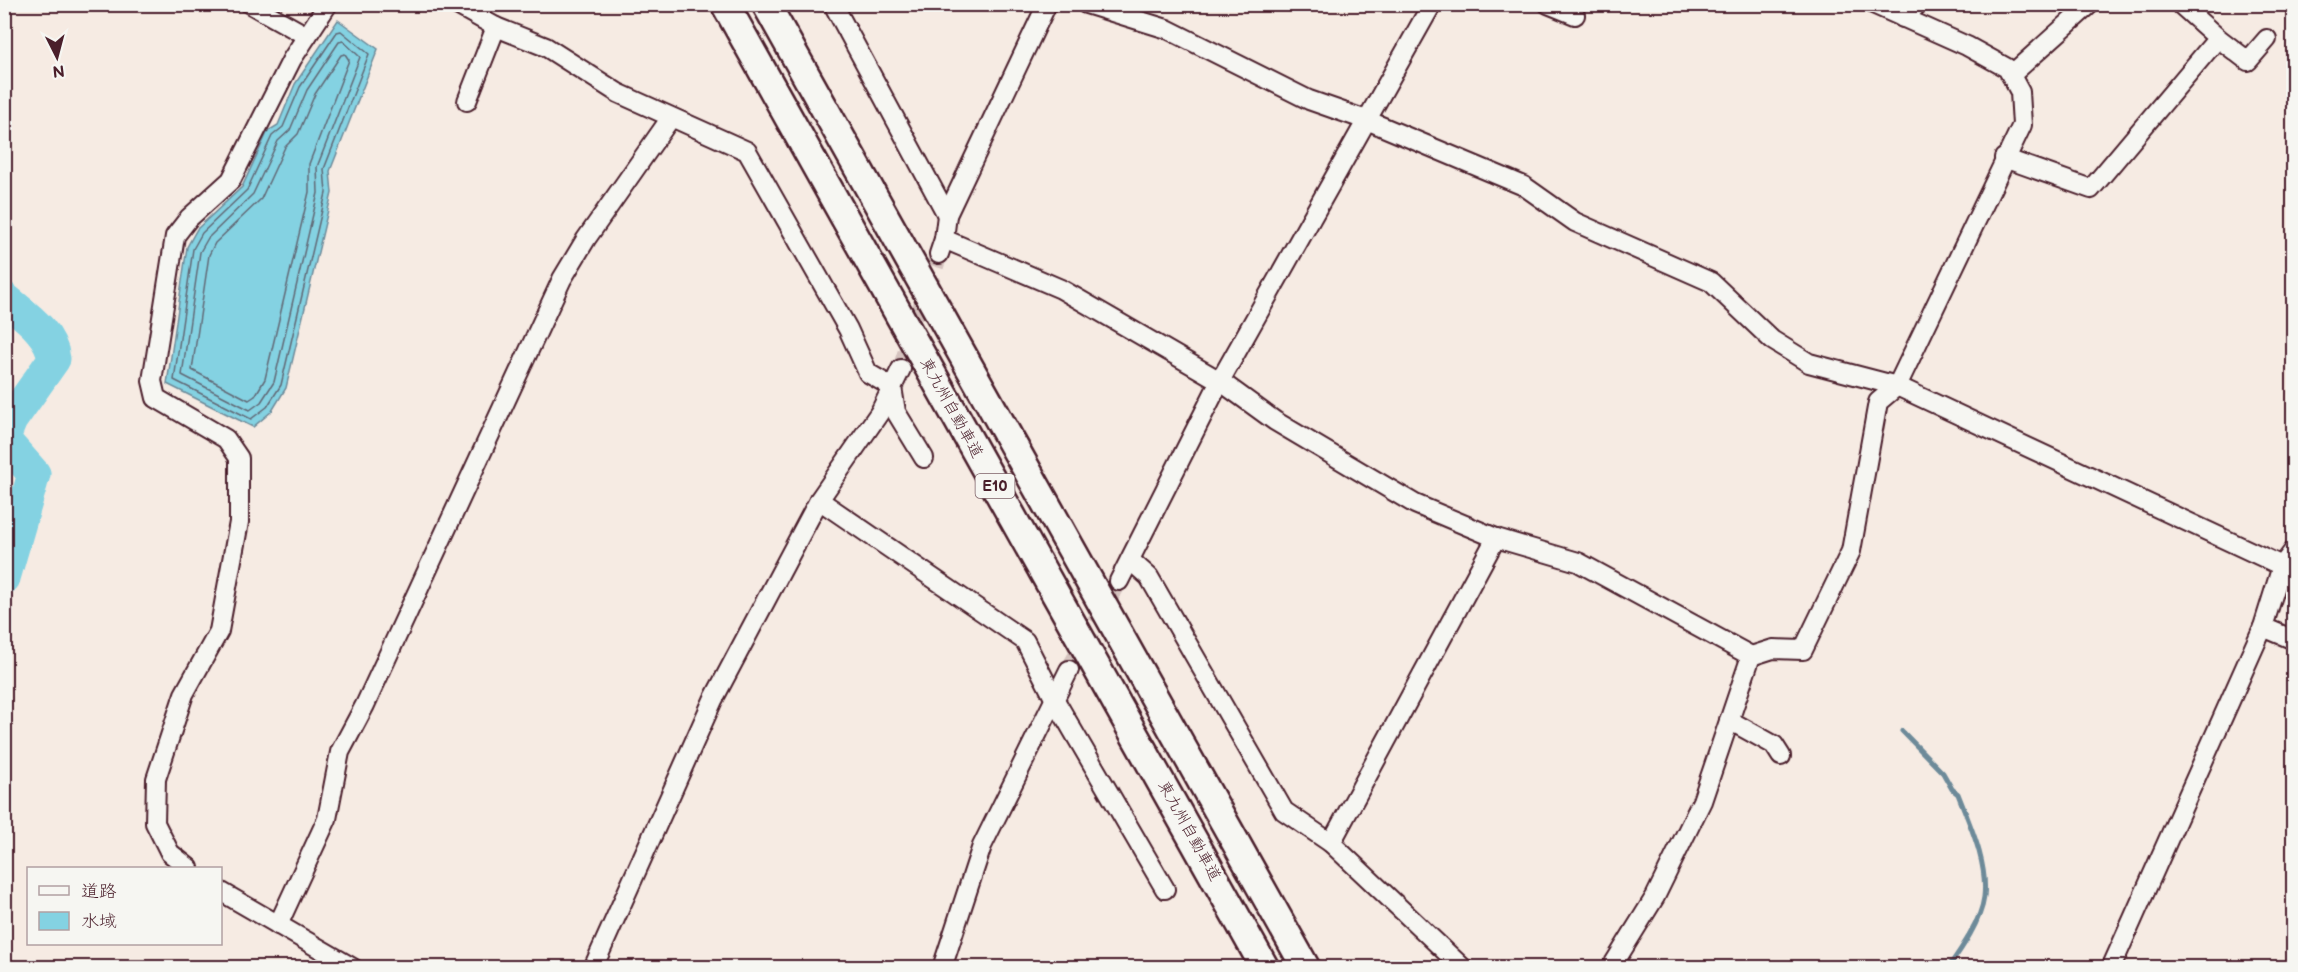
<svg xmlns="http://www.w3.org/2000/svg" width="2298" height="972" viewBox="0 0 2298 972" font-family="'Balsamiq Sans','Klee One',sans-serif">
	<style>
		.water { fill: #84d2e2; stroke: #6d8a99; stroke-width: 1.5 }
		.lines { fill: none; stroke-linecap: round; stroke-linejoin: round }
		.shore { stroke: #616774; stroke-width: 1.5 }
		.stream { stroke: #6d8a99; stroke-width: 5 }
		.river { stroke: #84d2e2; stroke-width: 33 }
		.minor-tunnel { stroke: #d4c2be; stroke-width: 18; stroke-dasharray: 18 9; stroke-linecap: butt }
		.minor-casing { stroke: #4a1f2b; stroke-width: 22 }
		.highway-casing { stroke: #4a1f2b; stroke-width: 32 }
		.minor { stroke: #f6f6f2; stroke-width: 18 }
		.highway { stroke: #f6f6f2; stroke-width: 27 }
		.labels { text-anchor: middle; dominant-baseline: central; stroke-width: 4.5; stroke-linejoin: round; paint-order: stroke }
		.shield { fill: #f6f6f2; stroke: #7e6067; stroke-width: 1.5 }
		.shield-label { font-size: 15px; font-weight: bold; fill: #4a1f2b }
		.street-label { font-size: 16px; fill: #4a1f2b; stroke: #f6f6f2 }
	</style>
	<rect width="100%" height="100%" fill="#f6ebe3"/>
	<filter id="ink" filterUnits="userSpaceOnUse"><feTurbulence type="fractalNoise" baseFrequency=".0167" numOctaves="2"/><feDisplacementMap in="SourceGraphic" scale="12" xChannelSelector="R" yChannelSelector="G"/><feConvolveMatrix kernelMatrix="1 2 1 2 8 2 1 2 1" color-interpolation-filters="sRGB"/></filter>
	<g filter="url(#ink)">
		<!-- water -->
		<path class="water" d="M338,20l40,29 -48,122 2,22 -46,195 -14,23 -19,16 -86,-43 20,-137 10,-18 45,-42 26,-56 10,-6 17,-41z"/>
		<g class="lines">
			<!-- shore -->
			<g class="shore">
				<path d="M341,31l28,23 -45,115 2,24 -45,192 -14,22 -16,12 -77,-39 19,-131 9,-16 45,-43 25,-54 11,-9 17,-40 37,-55z"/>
				<path d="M343,41l17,16 -43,110 1,26 -44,189 -13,20 -11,8 -68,-35 18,-123 8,-14 45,-44 25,-53 12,-11 17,-40 32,-48z"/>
				<path d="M345,54l4,6 -40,104v28l-44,187 -10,17 -6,4 -57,-30 17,-115 6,-12 46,-44 24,-52 13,-13 17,-40 26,-39z"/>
			</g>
			<!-- stream -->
			<path class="stream" d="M1902,731l41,42 9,16 6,5c12,31 30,69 26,103 -3,24 -22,51 -36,71"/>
			<!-- river -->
			<g class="river">
				<path d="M4,298c20,17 47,34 50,61l-43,61 -7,17"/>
				<path d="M4,440l30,34 -30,104"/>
			</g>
			<!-- minor-tunnel -->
			<g class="minor-tunnel">
				<path d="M901,369l38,-115"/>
				<path d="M1069,670l50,-89"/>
			</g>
			<!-- minor casing -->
			<g class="minor-casing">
				<g id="minor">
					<path d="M250,4l57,32"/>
					<path d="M455,4l41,23 50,20 72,46 129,58 101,178 20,44 24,14 4,25 28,46"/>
					<path d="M833,4l114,211"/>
					<path d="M1086,4l81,25 142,71 60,21 155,65 51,36 136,60 61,58 37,23 88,23 385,180"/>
					<path d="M1548,4l27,11"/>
					<path d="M1903,18l15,-14"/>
					<path d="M2218,38l30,23 19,-22"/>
					<path d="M2011,75l79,-71"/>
					<path d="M467,101l29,-74"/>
					<path d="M2004,158l87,31 127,-151 -38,-34"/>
					<path d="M944,239l117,50 159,92 55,40 140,83 81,34 82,24 173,94 22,-7 30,1 48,-99 27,-149 19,-16 125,-261 -2,-33 -13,-24 -40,-22 -94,-42"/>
					<path d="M939,254l5,-15 3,-24 100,-211"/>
					<path d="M819,500l206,141 30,59 110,189"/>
					<path d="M1130,560l19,17 135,234 47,32 132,125"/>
					<path d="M1119,581l101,-200 212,-377"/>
					<path d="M2263,627l31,13"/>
					<path d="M1729,720l45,25 7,11"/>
					<path d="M1331,843l165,-305"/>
					<path d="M189,868l-19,-15 -15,-30 1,-44 28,-85 35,-63 20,-109v-64l-13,-19 -70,-41 -4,-17 23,-145 14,-18 42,-38 61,-121 36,-55"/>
					<path d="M220,891l133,77"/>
					<path d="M278,925l49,-106 13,-67 25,-47 197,-426 24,-40 84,-120"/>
					<path d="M593,968l120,-268 106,-200 61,-88 21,-43"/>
					<path d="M942,968l40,-122 87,-176"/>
					<path d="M1611,968l44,-71 47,-96 49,-145"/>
					<path d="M2111,968l152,-341 19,-61 12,-16"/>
				</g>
			</g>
			<!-- highway casing -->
			<g class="highway-casing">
				<g id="highway">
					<path d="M725,4l540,964"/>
					<path d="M766,4l540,964"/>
				</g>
			</g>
			<!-- minor -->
			<use href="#minor" class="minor"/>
			<!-- highway -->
			<use href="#highway" class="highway"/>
		</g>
	</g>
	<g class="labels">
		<!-- shield labels -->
		<rect class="shield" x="975.5" y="474" width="39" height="24" rx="4.5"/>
		<g class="shield-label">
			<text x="995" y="486">E10</text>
		</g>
		<!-- street labels -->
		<g class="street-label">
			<text transform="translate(951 408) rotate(61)">東九州自動車道</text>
			<text transform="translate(1189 831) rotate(61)">東九州自動車道</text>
		</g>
	</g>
	<!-- margin -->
	<rect width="2298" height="972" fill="none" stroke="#f6f6f2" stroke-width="24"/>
	<rect x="12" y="12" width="2274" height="948" fill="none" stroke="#4a1f2b" stroke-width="2" filter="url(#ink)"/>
	<!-- legend -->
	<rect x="27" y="867" width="195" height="78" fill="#f6f6f2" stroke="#b1a0a2" stroke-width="1.5"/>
	<rect x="39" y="886" width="30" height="9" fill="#f6f6f2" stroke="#b1a0a2" stroke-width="1.5"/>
	<text x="81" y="897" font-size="18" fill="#4a1f2b">道路</text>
	<rect x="39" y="912" width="30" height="18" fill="#84d2e2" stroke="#b1a0a2" stroke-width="1.5"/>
	<text x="81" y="927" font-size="18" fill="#4a1f2b">水域</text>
	<!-- north arrow -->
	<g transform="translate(57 57) rotate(174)" stroke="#f6f6f2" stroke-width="4.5" paint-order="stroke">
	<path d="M0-4.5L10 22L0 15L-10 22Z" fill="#4a1f2b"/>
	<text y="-9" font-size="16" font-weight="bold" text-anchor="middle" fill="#4a1f2b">N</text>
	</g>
</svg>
